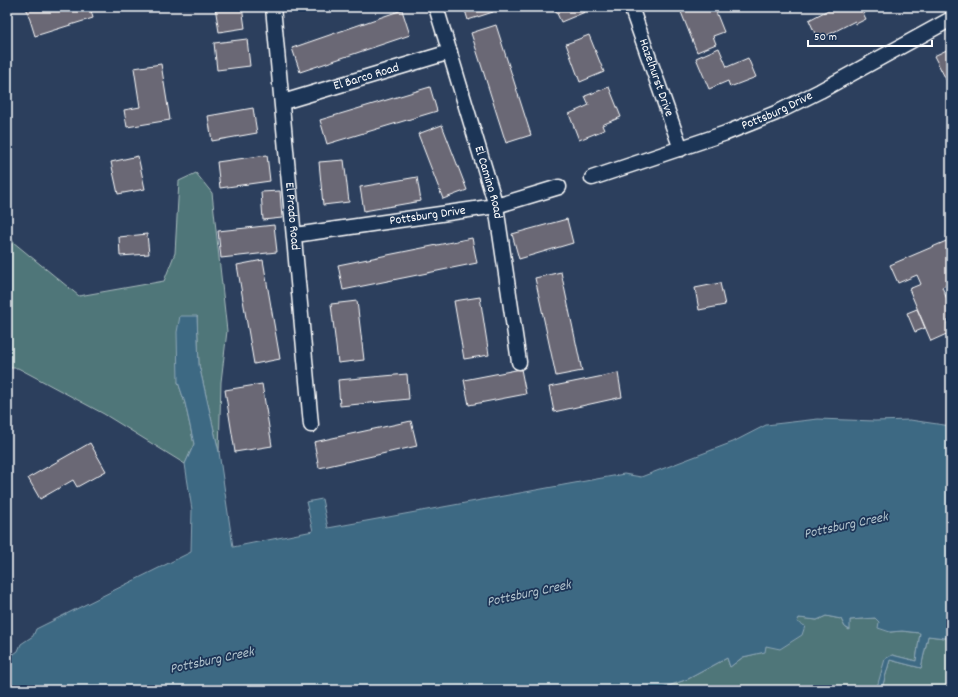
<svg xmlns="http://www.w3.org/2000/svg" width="958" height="697" viewBox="0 0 958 697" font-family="Dekko,sans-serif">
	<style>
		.green { fill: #4f7679; stroke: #a7babc }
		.water { fill: #3d6983; stroke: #8ba5b5 }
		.building { fill: #6a6775; stroke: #fff }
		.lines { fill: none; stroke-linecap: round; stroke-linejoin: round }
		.minor-casing { stroke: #fff; stroke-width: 17 }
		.minor { stroke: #1d3557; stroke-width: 14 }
		.labels { text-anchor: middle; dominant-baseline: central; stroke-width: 3.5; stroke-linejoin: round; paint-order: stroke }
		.street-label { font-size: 13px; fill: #fff; stroke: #1d3557 }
		.water-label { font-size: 14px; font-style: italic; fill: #b1c3cd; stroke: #1d3557 }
	</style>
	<rect width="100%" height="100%" fill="#2c3f5d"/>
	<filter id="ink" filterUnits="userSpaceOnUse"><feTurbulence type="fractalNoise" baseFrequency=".025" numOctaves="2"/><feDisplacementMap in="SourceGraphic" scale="8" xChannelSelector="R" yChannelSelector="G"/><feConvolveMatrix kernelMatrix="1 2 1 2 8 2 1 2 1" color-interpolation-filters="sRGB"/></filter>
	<g filter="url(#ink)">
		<!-- green -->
		<g class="green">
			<path d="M196,173l16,20 15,138 -6,51 -2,70 -20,-87 -2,-49 -19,66 7,21 9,41 -9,20 -81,-50 -86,-46h-11v-139l6,13 66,54 85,-15 11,-28 4,-72z"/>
			<path d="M826,616l15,3 4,8 4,3 1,-10 25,-2 15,14 12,-1 18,2 -4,28 -24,-6 -15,32 1,3h-221l31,-11 39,-21 3,9 13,-10 21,-5 2,-6 30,-24 3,-4 18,2z"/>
			<path d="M928,636l17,2 6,-2v54h-68l-1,-2 8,-28 31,8z"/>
		</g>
		<!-- water -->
		<path class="water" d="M180,316h17l2,49 20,87 14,95 80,-16 -7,-29 16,-3 6,29 296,-54 17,3 92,-35 33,-17 52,-6 57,2 35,-1 41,6v210l-6,2 -17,-2 -7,32 -31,-8 -8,28 1,2h-5l-1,-3 8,-28 7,-4 24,6 4,-28 -18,-2 -12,1 -12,-4 1,-6 -4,-4 -25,2v10l-5,-3 -4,-8 -15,-3 -9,4 -18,-2 -2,4 8,4 -3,9 -22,14 -14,-3 -1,6 -22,5 -13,10 -3,-9 -39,21 -31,11h-650v-31l11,-8 3,-7 12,-8 3,-7 155,-77 1,-42 -7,-46 9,-20 -9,-41 -7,-21 -1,-50z"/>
		<!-- building -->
		<g class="building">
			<path d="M26,7h64l3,11 -58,18z"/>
			<path d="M215,7h27l3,21 -26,4z"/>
			<path d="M464,7h27l2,5 -25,8z"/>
			<path d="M554,7h29l2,5 -24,10z"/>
			<path d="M679,7h23l1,2 5,-2h6l10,25 -11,4 3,8 -19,8z"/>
			<path d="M829,7h40l2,3 -8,3 3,6 -10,5 -1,-3 -37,19 -9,-20 21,-11z"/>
			<path d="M402,10l8,25 -110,37 -8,-24z"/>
			<path d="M496,25l35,110 -25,8 -35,-110z"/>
			<path d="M7,30l4,13 -4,1z"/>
			<path d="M589,35l15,37 -24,10 -14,-38z"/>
			<path d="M247,39l3,27 -33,4 -3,-27z"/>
			<path d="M719,48l8,19 21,-9 8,19 -26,10 -2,-6 -19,8 -13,-31z"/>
			<path d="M951,48v41l-17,-33z"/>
			<path d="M161,64l9,56 -43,7 -3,-17 16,-3 -6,-39z"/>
			<path d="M430,87l7,24 -110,33 -7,-24z"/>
			<path d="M609,87l12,30 -19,8 2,5 -25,10 -10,-26 20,-9 -4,-9z"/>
			<path d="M253,108l4,25 -45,8 -4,-25z"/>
			<path d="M442,125l25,65 -24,9 -25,-65z"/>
			<path d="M267,155l3,26 -50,7 -3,-26z"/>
			<path d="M138,156l7,33 -27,5 -7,-32z"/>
			<path d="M344,160l5,42 -26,3 -4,-43z"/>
			<path d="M417,177l4,24 -57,10 -4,-24z"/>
			<path d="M280,191l2,27 -19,2 -2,-28z"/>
			<path d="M567,219l6,24 -54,16 -7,-25z"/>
			<path d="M274,225l3,27 -56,6 -3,-27z"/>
			<path d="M147,234l2,20 -29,2 -1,-19z"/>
			<path d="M472,238l5,25 -134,27 -5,-25z"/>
			<path d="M951,239v44l-9,4 9,22v11l-4,1 4,11 -20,9 -22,-52 12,-5 -4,-9 -19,8 -8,-18z"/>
			<path d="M263,260l17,99 -26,5 -17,-99z"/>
			<path d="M561,272l21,99 -26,5 -21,-98z"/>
			<path d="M720,283l5,22 -26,5 -4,-22z"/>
			<path d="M480,297l9,58 -25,4 -10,-58z"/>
			<path d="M357,301l7,59 -26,3 -7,-59z"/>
			<path d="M917,309l8,19 -10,4 -8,-19z"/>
			<path d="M521,369l5,25 -57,11 -5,-25z"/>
			<path d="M618,373l4,24 -68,15 -5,-25z"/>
			<path d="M407,374l2,25 -69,7 -2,-26z"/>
			<path d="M262,384l10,62 -37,6 -10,-62z"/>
			<path d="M411,421l6,25 -98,22 -5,-26z"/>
			<path d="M90,443l16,28 -29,16 -4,-7 -33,19 -12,-21z"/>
		</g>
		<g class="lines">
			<!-- minor casing -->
			<g class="minor-casing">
				<g id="minor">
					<path id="s1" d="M273,7l38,418"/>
					<path id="s2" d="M436,7l60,199 23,156"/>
					<path id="s3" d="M631,7l50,142"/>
					<path id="s4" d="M283,102l167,-50"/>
					<path id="s5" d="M592,178l134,-45 50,-20 44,-22 131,-72"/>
					<path id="s6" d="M295,235l201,-29 63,-19"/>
				</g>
			</g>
			<!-- minor -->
			<use href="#minor" class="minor"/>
		</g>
	</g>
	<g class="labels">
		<!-- street labels -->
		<g class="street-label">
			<text stroke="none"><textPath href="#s4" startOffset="87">El Barco Road</textPath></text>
			<text stroke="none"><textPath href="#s3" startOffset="75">Hazelhurst Drive</textPath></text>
			<text stroke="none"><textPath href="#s5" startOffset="197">Pottsburg Drive</textPath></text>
			<text stroke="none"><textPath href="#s2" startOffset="183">El Camino Road</textPath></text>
			<text stroke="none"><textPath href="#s1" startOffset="210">El Prado Road</textPath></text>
			<text stroke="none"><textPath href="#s6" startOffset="134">Pottsburg Drive</textPath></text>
		</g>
		<!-- water labels -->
		<g class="water-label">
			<text transform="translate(846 526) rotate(-12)">Pottsburg Creek</text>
			<text transform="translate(529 594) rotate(-12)">Pottsburg Creek</text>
			<text transform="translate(212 661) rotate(-12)">Pottsburg Creek</text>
		</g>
	</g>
	<!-- margin -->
	<rect width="958" height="697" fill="none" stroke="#1d3557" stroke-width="24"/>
	<rect x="12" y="12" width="934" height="673" fill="none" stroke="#fff" stroke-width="1.5" filter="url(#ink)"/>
	<!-- scale -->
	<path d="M808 40v6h124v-6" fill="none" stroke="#ffffff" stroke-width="2"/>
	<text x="814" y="40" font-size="12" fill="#ffffff" stroke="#1d3557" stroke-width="3" paint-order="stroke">50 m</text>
</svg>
